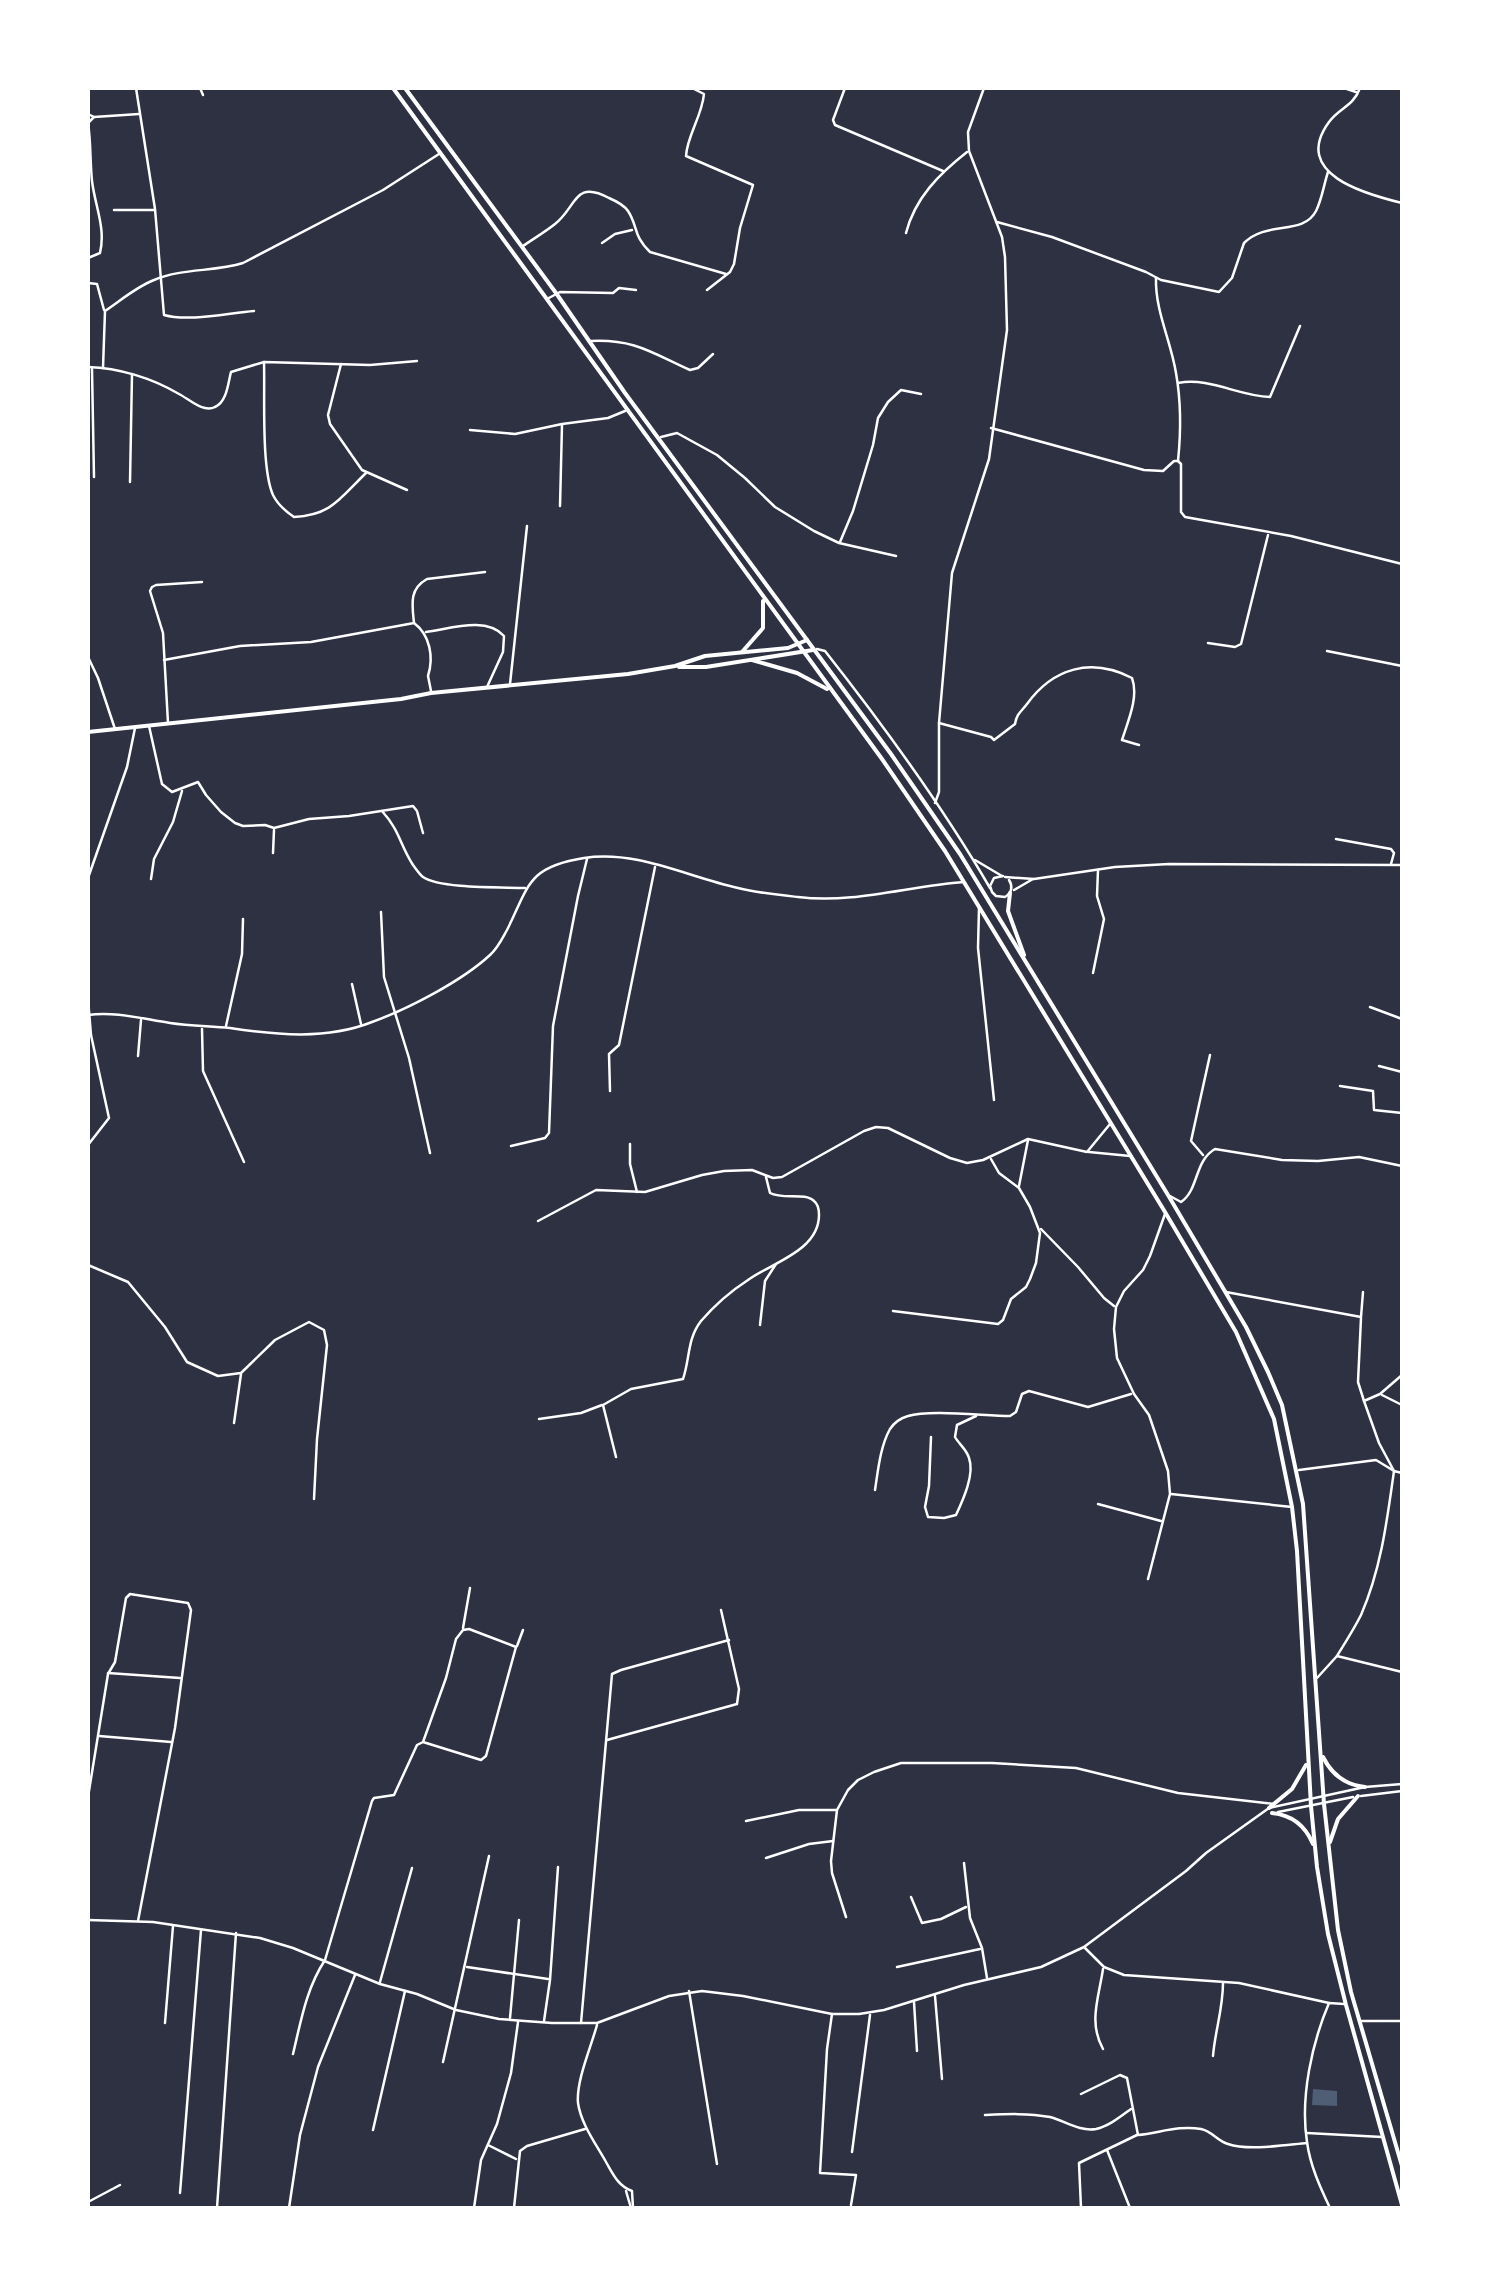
<svg xmlns="http://www.w3.org/2000/svg" width="1490" height="2296" viewBox="0 0 1490 2296" font-family="Montserrat,sans-serif">
	<style>
		.water { fill: #4f5d75 }
		.lines { fill: none; stroke-linecap: round; stroke-linejoin: round }
		.minor { stroke: #fff; stroke-width: 2.5 }
		.tertiary { stroke: #fff; stroke-width: 2.5 }
		.primary { stroke: #fff; stroke-width: 4 }
		.trunk { stroke: #fff; stroke-width: 4 }
	</style>
	<rect width="100%" height="100%" fill="#2d3142"/>
	<!-- water -->
	<path class="water" d="M1313,2089l24,2v15l-25,-1z"/>
	<g class="lines">
		<!-- minor -->
		<g class="minor">
			<path d="M136,88l19,121 9,106c24,7 64,-2 90,-4"/>
			<path d="M200,88l3,7"/>
			<path d="M692,88l12,6c-2,22 -17,42 -18,62l67,29 -13,43 -6,36 -4,8 -23,18"/>
			<path d="M845,88l-12,32 2,5 108,46"/>
			<path d="M1344,88l12,4"/>
			<path d="M1360,88c-7,19 -20,19 -31,34 -38,52 36,72 73,81"/>
			<path d="M88,114l6,3 45,-3"/>
			<path d="M114,210h40"/>
			<path d="M997,222l55,15 94,35 15,8 58,12 13,-14 12,-35c23,-23 59,-7 72,-32 6,-12 8,-27 12,-39"/>
			<path d="M906,233c9,-35 33,-59 61,-81"/>
			<path d="M602,243l13,-9 17,-4"/>
			<path d="M523,246c10,-7 22,-14 32,-22 22,-17 19,-45 54,-26 7,3 15,7 19,13 10,15 5,25 22,41l76,22"/>
			<path d="M88,258l12,-5c6,-25 -5,-47 -8,-72 -2,-19 -1,-39 -4,-58l6,-6"/>
			<path d="M1156,278c-1,33 15,63 20,95 5,28 5,59 2,88"/>
			<path d="M88,283l9,1 7,26"/>
			<path d="M547,299l13,-7 53,1 6,-5 17,2"/>
			<path d="M591,341c44,-2 61,12 99,29l8,-2 15,-14"/>
			<path d="M264,362c1,33 -3,106 9,133 5,10 12,16 21,22 38,-2 46,-19 72,-44"/>
			<path d="M341,364l-13,51 2,9 32,46 45,20"/>
			<path d="M88,367c31,1 64,11 91,27 10,5 24,19 36,13 12,-5 13,-24 16,-35l33,-10 106,3 47,-4"/>
			<path d="M103,368l2,-57c15,-10 31,-24 49,-31 28,-12 60,-8 89,-17l140,-73 56,-36"/>
			<path d="M92,369l2,108"/>
			<path d="M1178,383c32,-6 60,13 92,14l30,-71"/>
			<path d="M991,428l153,42 19,1 11,-10h4l3,3v48l4,5 106,19 111,28"/>
			<path d="M470,430l45,4 47,-10 46,-6 17,-7"/>
			<path d="M661,437l16,-4 40,22 28,23 30,29 39,24 25,12 57,13"/>
			<path d="M130,482l2,-108"/>
			<path d="M560,506l2,-81"/>
			<path d="M840,542l13,-31 20,-66 5,-27 10,-16 13,-12 20,4"/>
			<path d="M426,632c24,-3 60,-16 78,4l-1,16 -16,35"/>
			<path d="M1208,643l27,4 6,-3 27,-109"/>
			<path d="M1327,651l75,15"/>
			<path d="M88,657l10,21 17,51"/>
			<path d="M164,660l76,-14 71,-4 103,-19"/>
			<path d="M510,684l17,-158"/>
			<path d="M431,691l-3,-15c6,-19 2,-41 -14,-53 -2,-19 -5,-34 13,-44l58,-7"/>
			<path d="M168,723l-5,-90 -13,-42 2,-4 4,-2 46,-3"/>
			<path d="M939,723l52,14 3,3 21,-16c2,-11 6,-12 12,-20 26,-36 64,-47 105,-26 7,19 -4,43 -10,62l17,5"/>
			<path d="M149,726l13,58 10,8 26,-10 8,13 15,17 14,11 8,3 22,-1 9,3 35,-9 40,-3 64,-10 4,5 6,22"/>
			<path d="M382,811c18,20 18,34 31,54 3,4 7,10 10,12 17,12 80,10 102,11"/>
			<path d="M1336,839l55,10 3,4 -3,11"/>
			<path d="M273,853l1,-23"/>
			<path d="M88,878l39,-111 8,-39"/>
			<path d="M151,879l3,-20 19,-37 9,-31"/>
			<path d="M979,908l-1,40 16,152"/>
			<path d="M381,912l3,65 25,81 21,95"/>
			<path d="M1093,973l11,-54 -7,-23 1,-26"/>
			<path d="M352,984l9,40"/>
			<path d="M88,999l3,36 18,83 -21,27"/>
			<path d="M1370,1007l32,12"/>
			<path d="M88,1015c27,-4 55,4 82,8 20,3 40,3 60,5 46,7 97,12 142,-6 36,-13 90,-41 118,-67 8,-7 12,-16 17,-25 22,-44 20,-63 77,-72 54,-8 103,19 154,30 20,5 41,7 60,9 56,7 110,-11 166,-15"/>
			<path d="M226,1026l16,-72 1,-35"/>
			<path d="M202,1029l1,42 41,91"/>
			<path d="M138,1056l3,-36"/>
			<path d="M1379,1066l23,6"/>
			<path d="M1340,1086l33,5 1,19 28,3"/>
			<path d="M610,1091l-1,-37 10,-9 36,-178"/>
			<path d="M630,1144v20l7,28"/>
			<path d="M511,1146l34,-8 4,-5 4,-107 25,-130 9,-37"/>
			<path d="M1089,1152l41,4"/>
			<path d="M1203,1155l-12,-14 19,-86"/>
			<path d="M1019,1186l9,-46"/>
			<path d="M1170,1196l11,6c18,-12 13,-41 34,-53l67,11 36,1 41,-4 43,9"/>
			<path d="M538,1221l58,-31 49,2 57,-17 22,-4 28,-1 21,8 9,-1 82,-46 12,-4 12,1 62,30 17,5 16,-3 45,-21 59,13 23,-28"/>
			<path d="M1041,1229l37,38 26,31 10,8"/>
			<path d="M88,1265l40,17 37,45 22,35 31,14 23,-3 34,-33 34,-18 15,8 3,15 -10,94 -3,60"/>
			<path d="M1226,1292l135,25 2,-25"/>
			<path d="M893,1311l105,13 5,-4 8,-21 15,-12 4,-8 6,-16 4,-30 -10,-26 -11,-19 -20,-15 -8,-14"/>
			<path d="M1361,1318l-3,64 6,19 16,-7 22,-19"/>
			<path d="M760,1325l5,-44 11,-17"/>
			<path d="M1382,1395l20,10"/>
			<path d="M539,1419l42,-6 21,-8"/>
			<path d="M234,1423l7,-49"/>
			<path d="M931,1437l-2,49 -4,21 3,10 16,1 12,-3c7,-15 19,-41 13,-57 -2,-8 -10,-14 -14,-21l2,-12 19,-9"/>
			<path d="M616,1457l-13,-52 28,-16 52,-10c7,-20 4,-40 18,-58 13,-15 30,-30 47,-41 23,-17 71,-29 71,-65 0,-5 -1,-11 -5,-14 -9,-9 -31,-1 -44,-8l-4,-16"/>
			<path d="M1299,1470l77,-10 18,11 -15,-28 -15,-42"/>
			<path d="M875,1490c3,-19 5,-43 15,-61 4,-6 11,-11 18,-13 22,-7 77,0 102,0l6,-4 6,-18 7,-3 59,16 43,-13"/>
			<path d="M1171,1494l121,13"/>
			<path d="M1098,1504l63,17"/>
			<path d="M1148,1579l22,-85 -2,-23 -19,-56 -15,-21 -17,-36 -3,-29 2,-22 8,-16 19,-21 7,-14 15,-42"/>
			<path d="M463,1628l7,-40"/>
			<path d="M517,1646l6,-16"/>
			<path d="M1337,1656c8,-13 17,-27 24,-41 20,-46 26,-94 33,-144l8,2"/>
			<path d="M108,1673l72,5"/>
			<path d="M1317,1678l20,-22 65,16"/>
			<path d="M99,1736l72,6"/>
			<path d="M607,1740l130,-36 2,-15 -18,-79"/>
			<path d="M88,1797l20,-123 7,-12 11,-64 4,-4 58,9 3,7 -16,118 -37,193"/>
			<path d="M746,1821l53,-11h37"/>
			<path d="M766,1858l43,-14 24,-3"/>
			<path d="M964,1863l6,55 12,30 5,30"/>
			<path d="M911,1897l11,26 19,-4 25,-12"/>
			<path d="M846,1917l-14,-44 -1,-12 6,-51 11,-20 10,-10 16,-8 27,-9h91l84,5 102,25 96,11"/>
			<path d="M1085,1948l19,19 20,8 115,8 90,20"/>
			<path d="M467,1967l81,12"/>
			<path d="M897,1967l83,-18"/>
			<path d="M380,1982l32,-114"/>
			<path d="M689,1991l28,173"/>
			<path d="M935,1996l7,83"/>
			<path d="M914,2002l3,49"/>
			<path d="M832,2014l-5,35 -7,124 36,2 -5,30"/>
			<path d="M510,2018l9,-98"/>
			<path d="M544,2021l6,-41 8,-113"/>
			<path d="M1360,2021h42"/>
			<path d="M165,2023l8,-97"/>
			<path d="M581,2023l31,-349 9,-4 108,-30"/>
			<path d="M597,2025c-6,22 -21,56 -19,78 3,21 18,41 28,59 7,12 12,24 26,29l1,17"/>
			<path d="M1103,2049c-15,-27 -4,-52 0,-80"/>
			<path d="M293,2054c8,-33 13,-65 32,-94l47,-159 2,-3 20,-3 23,-50 6,-3 23,-64 10,-39 7,-9 6,-1 47,18 -30,109 -5,4 -58,-18"/>
			<path d="M1213,2056c2,-25 10,-47 10,-73"/>
			<path d="M443,2062l46,-206"/>
			<path d="M1081,2094l39,-19 7,3 11,57c21,-2 41,-10 63,-6 11,2 16,12 27,15 20,7 57,1 79,-1"/>
			<path d="M985,2115c22,-1 43,-2 65,2 15,4 30,15 46,12 13,-3 24,-12 35,-20"/>
			<path d="M373,2130l32,-139"/>
			<path d="M1307,2133l75,4"/>
			<path d="M488,2145l28,14"/>
			<path d="M1107,2150l23,58"/>
			<path d="M852,2152l18,-137"/>
			<path d="M626,2191l5,17"/>
			<path d="M180,2193l21,-263"/>
			<path d="M88,2202l32,-17"/>
			<path d="M217,2208l19,-275"/>
			<path d="M289,2208l11,-73 18,-68 37,-92"/>
			<path d="M474,2208l7,-48 16,-36 14,-51 7,-51"/>
			<path d="M514,2208l6,-57 7,-5 58,-17"/>
			<path d="M1081,2208l-2,-45 58,-28"/>
			<path d="M1330,2208c-10,-21 -20,-43 -23,-66 -7,-45 5,-99 22,-139l15,1"/>
		</g>
		<!-- tertiary -->
		<g class="tertiary">
			<path d="M817,649l8,2c59,75 118,156 165,237"/>
			<path d="M935,803l4,-11v-69l13,-150 37,-114 18,-129 -2,-73 -3,-20 -33,-86 -1,-19 16,-44"/>
			<path d="M975,860l27,16"/>
			<path d="M1003,876l-9,2 -4,8 2,6 4,4 9,1c7,-4 8,-11 4,-17"/>
			<path d="M1005,877l29,2 81,-12 54,-3 233,1"/>
			<path d="M1014,890l19,-11"/>
			<path d="M1361,1796l41,-5"/>
			<path d="M1278,1812l75,-15"/>
			<path d="M88,1920l65,2 107,16 33,10 87,36 37,10 39,16 43,9 53,4h45l72,-27 33,-5 41,5 89,18h27l25,-4 80,-25 77,-18 43,-20 102,-76 20,-18 63,-45 96,-21 37,-3"/>
		</g>
		<!-- primary -->
		<g class="primary">
			<path d="M679,667h27l107,-17"/>
			<path d="M88,732l313,-33 30,-6 197,-19 47,-8 30,-10 83,-8 19,-8"/>
		</g>
		<!-- trunk -->
		<g class="trunk">
			<path d="M393,88l489,671 63,92 220,361 71,120 38,87 18,88 5,44 14,255 6,61 11,67 18,71 56,200"/>
			<path d="M405,88l151,205 69,100 266,361 69,100 208,341 78,132 22,45 14,33 21,99 21,300 14,126 13,62 51,174"/>
			<path d="M742,652l21,-24v-27"/>
			<path d="M752,660l45,13 30,16"/>
			<path d="M1010,893l-2,18 16,44"/>
			<path d="M1323,1757c9,18 22,28 42,30"/>
			<path d="M1269,1808l23,-19 14,-24"/>
			<path d="M1272,1813c20,2 33,12 41,31"/>
			<path d="M1330,1842l8,-23 20,-23"/>
		</g>
	</g>
	<!-- border -->
	<rect width="1490" height="2296" fill="none" stroke="#ffffff" stroke-width="180"/>
</svg>
